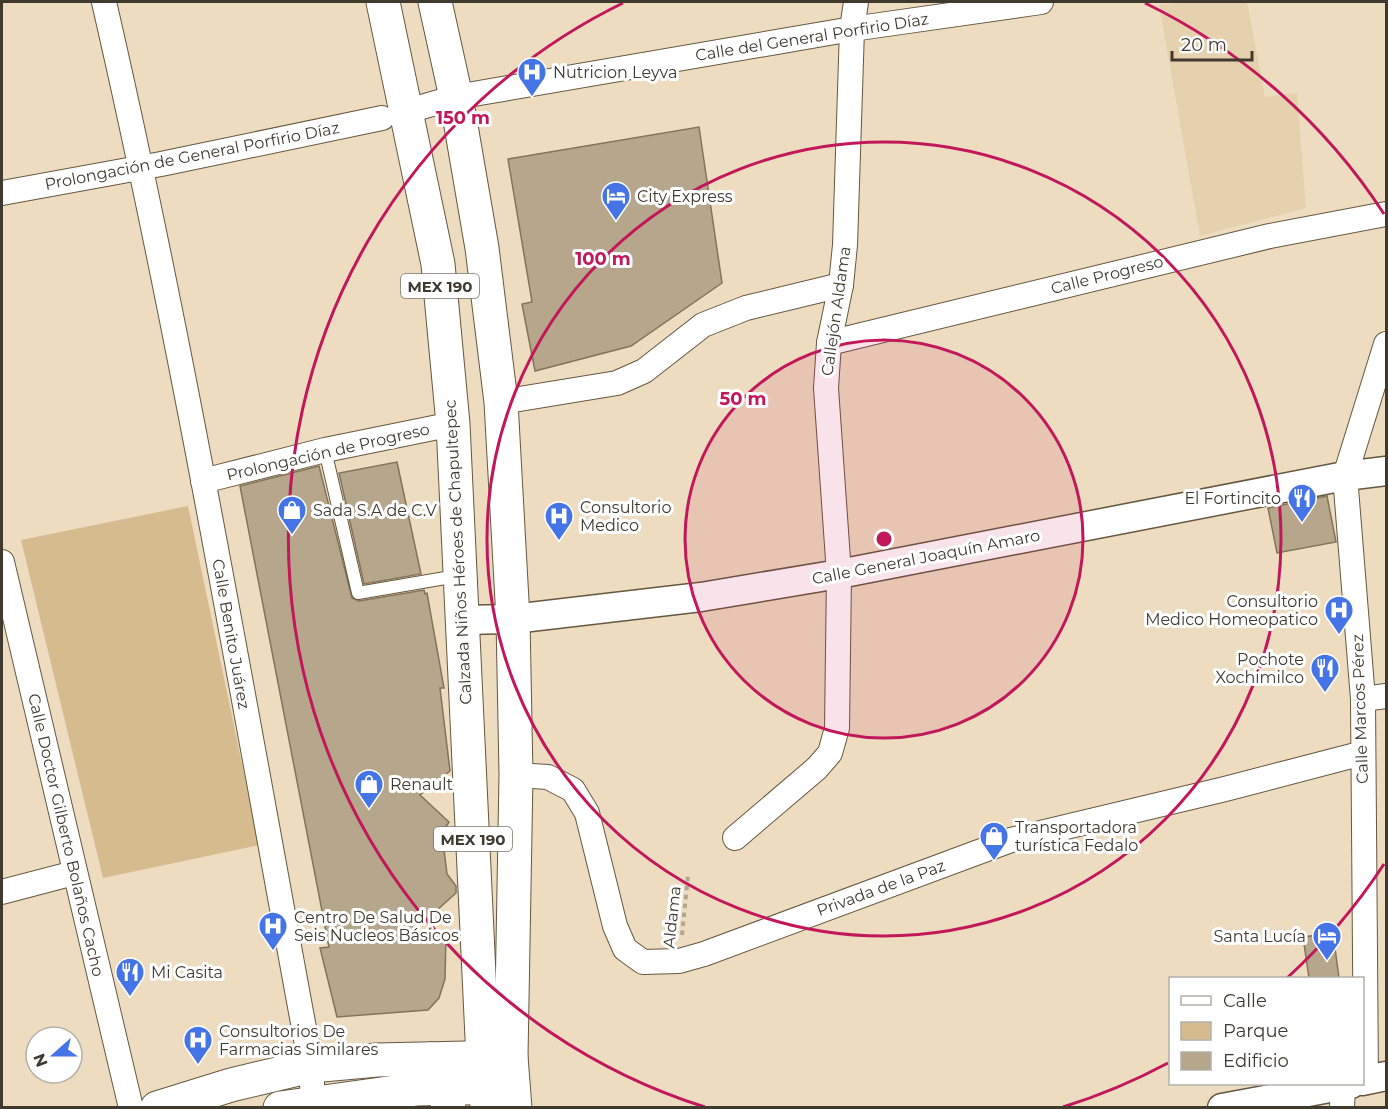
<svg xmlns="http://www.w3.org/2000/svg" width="1388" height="1109" viewBox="0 0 1388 1109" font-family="Montserrat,sans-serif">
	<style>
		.built { fill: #e6d1af }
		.green { fill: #d6bb8e }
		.building { fill: #b6a68b; stroke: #827359; stroke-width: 1.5 }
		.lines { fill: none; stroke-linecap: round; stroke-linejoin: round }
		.service-casing { stroke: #66573f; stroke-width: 14 }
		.minor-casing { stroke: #66573f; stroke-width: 26 }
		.tertiary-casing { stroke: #66573f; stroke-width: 31 }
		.secondary-casing { stroke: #66573f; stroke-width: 35 }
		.primary-casing { stroke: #66573f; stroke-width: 35 }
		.path { stroke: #b3a58f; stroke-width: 4; stroke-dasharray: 4.5 4.5; stroke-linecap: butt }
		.service { stroke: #fff; stroke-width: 12 }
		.minor { stroke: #fff; stroke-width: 24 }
		.tertiary { stroke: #fff; stroke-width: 28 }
		.secondary { stroke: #fff; stroke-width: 33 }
		.primary { stroke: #fff; stroke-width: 33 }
		.ring { fill: none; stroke: #c2185b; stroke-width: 3 }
		.labels { text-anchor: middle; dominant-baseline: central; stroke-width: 6; stroke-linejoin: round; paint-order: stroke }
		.shield { fill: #fff; stroke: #79746d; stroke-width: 1.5 }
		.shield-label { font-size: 15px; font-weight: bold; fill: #40392e }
		.street-label { font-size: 16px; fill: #40392e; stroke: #fff }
		.poi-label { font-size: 16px; fill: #40392e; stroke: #fff; text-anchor: start }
		.centre { fill: #c2185b; stroke: #fff; stroke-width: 3 }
		.ring-label { font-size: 18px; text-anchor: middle; font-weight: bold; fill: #c2185b; stroke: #fff; stroke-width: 6; stroke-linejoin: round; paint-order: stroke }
	</style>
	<rect width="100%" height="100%" fill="#eddcc0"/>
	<!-- built -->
	<path class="built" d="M1193,2h54l18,95 32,-4 9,115 -106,28 -41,-231z"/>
	<!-- green -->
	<path class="green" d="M188,506l71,339 -156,33 -82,-338z"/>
	<!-- building -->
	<g class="building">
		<path d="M699,127l23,156 -91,63 -96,25 -13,-67 10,-2 -24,-143z"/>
		<path d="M397,462l24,112 -57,10 -25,-111z"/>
		<path d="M319,466l33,132 7,3 65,-11 1,4 2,-1 17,95h-4l10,83 -30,24 29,27 -7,11 5,41 9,12v7l-52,47 42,-4 -1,43 -6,19 -11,12 -91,7 -17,-69 9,-1 -89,-461z"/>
		<path d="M1327,496l9,46 -59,11 -9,-45z"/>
		<path d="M1333,933l6,45h-30l-6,-41z"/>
	</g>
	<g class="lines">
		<!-- service casing -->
		<g class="service-casing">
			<path id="service" d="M325,450l33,143 99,-17"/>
		</g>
		<!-- minor casing -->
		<g class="minor-casing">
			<g id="minor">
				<path d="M104,2c81,352 141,709 207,1064l2,36"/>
				<path d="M408,111l48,-14 396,-68 189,-27"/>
				<path d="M2,193l159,-29 221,-46"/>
				<path d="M829,343l441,-107 116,-22"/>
				<path d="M501,402l116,-19 27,-12 59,-46 43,-17 95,-23"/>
				<path d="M203,481l122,-31 128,-26"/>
				<path d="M2,562l129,546"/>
				<path d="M1363,699l23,-3"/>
				<path d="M516,775l32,2 25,13 14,23 28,113 10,23 18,13 36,-1 25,-7 307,-114 214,-51 138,-36"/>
				<path d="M735,838l82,-70 13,-15 7,-25 2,-154 -13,-186 3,-45 12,-58 4,-40 7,-216 4,-27"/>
				<path d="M2,892l72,-19"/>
				<path d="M1366,1081l-3,-382 -18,-223 41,-132"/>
				<path d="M1342,1108l1,-23"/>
			</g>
		</g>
		<!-- tertiary casing -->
		<g class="tertiary-casing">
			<g id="tertiary">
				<path d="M463,620l50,-1 188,-22 138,-23 506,-98 41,-5"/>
				<path d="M1362,1081l24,-5"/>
				<path d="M1222,1108l129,-24"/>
			</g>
		</g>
		<!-- secondary casing -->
		<g class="secondary-casing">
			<g id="secondary">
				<path d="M157,1108l74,-23 80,-19 66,-6 134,-3"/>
				<path d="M280,1108l137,-19 96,-2"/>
			</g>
		</g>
		<!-- primary casing -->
		<g class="primary-casing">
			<g id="primary">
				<path d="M383,2l55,262 15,160 30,635 4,49"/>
				<path d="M435,2l21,95 26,151 19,154 12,217 3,156 -5,282 4,51"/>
				<path d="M430,1059l13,30 6,19"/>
			</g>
		</g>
		<!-- path -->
		<path class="path" d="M682,935l6,-59"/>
		<!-- service -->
		<use href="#service" class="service"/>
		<!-- minor -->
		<use href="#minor" class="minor"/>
		<!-- tertiary -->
		<use href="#tertiary" class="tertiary"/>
		<!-- secondary -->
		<use href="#secondary" class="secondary"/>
		<!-- primary -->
		<use href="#primary" class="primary"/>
	</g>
	<!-- distance rings -->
	<circle cx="884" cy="539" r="199" fill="#c2185b" fill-opacity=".12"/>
	<g class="ring">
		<circle cx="884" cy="539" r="199"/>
		<circle cx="884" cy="539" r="397"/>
		<path d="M1384 864A596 596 0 0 1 1287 978M1168 1063A596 596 0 0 1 1063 1107M705 1107A596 596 0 0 1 623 3M1145 3A596 596 0 0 1 1384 214"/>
	</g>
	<!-- icons -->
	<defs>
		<g id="hospital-pin" transform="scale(1.5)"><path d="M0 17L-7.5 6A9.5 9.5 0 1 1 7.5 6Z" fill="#4474e5" stroke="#fff"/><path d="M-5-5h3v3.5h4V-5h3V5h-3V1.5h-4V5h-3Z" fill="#fff"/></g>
		<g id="hotel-pin" transform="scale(1.5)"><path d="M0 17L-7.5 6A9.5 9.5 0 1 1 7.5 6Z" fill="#4474e5" stroke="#fff"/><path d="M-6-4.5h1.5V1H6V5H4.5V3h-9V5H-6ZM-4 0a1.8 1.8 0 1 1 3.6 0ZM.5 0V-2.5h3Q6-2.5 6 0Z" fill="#fff"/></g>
		<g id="restaurant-pin" transform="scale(1.5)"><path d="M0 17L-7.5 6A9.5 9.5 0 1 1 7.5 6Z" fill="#4474e5" stroke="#fff"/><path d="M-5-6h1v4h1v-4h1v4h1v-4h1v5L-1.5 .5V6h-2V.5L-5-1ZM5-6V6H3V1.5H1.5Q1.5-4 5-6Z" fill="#fff"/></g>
		<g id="shop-pin" transform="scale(1.5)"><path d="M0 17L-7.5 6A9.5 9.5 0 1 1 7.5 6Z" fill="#4474e5" stroke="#fff"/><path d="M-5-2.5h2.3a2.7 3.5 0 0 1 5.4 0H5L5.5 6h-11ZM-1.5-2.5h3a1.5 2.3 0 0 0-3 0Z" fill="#fff"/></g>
	</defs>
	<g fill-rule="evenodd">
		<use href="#hospital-pin" x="532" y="72"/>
		<use href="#hotel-pin" x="616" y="196"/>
		<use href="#restaurant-pin" x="1302" y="498"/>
		<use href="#shop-pin" x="292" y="510"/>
		<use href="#hospital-pin" x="559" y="516"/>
		<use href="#hospital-pin" x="1339" y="610"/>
		<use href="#restaurant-pin" x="1325" y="668"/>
		<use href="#shop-pin" x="369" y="784"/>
		<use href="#shop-pin" x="994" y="836"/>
		<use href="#hospital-pin" x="273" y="926"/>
		<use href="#hotel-pin" x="1327" y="936"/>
		<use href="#restaurant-pin" x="130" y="972"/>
		<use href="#hospital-pin" x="198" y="1040"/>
	</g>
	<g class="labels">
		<!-- shield labels -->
		<g class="shield">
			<rect x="401" y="274" width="78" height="24" rx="4.5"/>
			<rect x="434" y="827" width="78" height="24" rx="4.5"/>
		</g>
		<g class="shield-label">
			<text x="440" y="286">MEX 190</text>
			<text x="473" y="839">MEX 190</text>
		</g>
		<!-- street labels -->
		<g class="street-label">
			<text transform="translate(812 37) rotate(-9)">Calle del General Porfirio Díaz</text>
			<text transform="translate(192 156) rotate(-11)">Prolongación de General Porfirio Díaz</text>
			<text transform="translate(1107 275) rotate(-14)">Calle Progreso</text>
			<text transform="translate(836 311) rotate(-82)">Callejón Aldama</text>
			<text transform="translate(328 452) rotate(-13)">Prolongación de Progreso</text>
			<text transform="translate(458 552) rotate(-93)">Calzada Niños Héroes de Chapultepec</text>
			<text transform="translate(926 557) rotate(-11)">Calle General Joaquín Amaro</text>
			<text transform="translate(231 634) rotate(80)">Calle Benito Juárez</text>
			<text transform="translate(1360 709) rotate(-92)">Calle Marcos Pérez</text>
			<text transform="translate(66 835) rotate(77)">Calle Doctor Gilberto Bolaños Cacho</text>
			<text transform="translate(881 888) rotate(-20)">Privada de la Paz</text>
			<text transform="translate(672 917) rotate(-84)">Aldama</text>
		</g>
		<!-- poi labels -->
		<g class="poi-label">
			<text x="553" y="72">Nutricion Leyva</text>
			<text x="637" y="196">City Express</text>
			<text x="1281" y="498" text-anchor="end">El Fortincito</text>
			<text x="580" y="507">Consultorio<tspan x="580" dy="18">Medico</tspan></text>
			<text x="313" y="510">Sada S.A de C.V</text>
			<text x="1318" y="601" text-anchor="end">Consultorio<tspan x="1318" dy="18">Medico Homeopatico</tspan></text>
			<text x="1304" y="659" text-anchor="end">Pochote<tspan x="1304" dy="18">Xochimilco</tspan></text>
			<text x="390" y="784">Renault</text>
			<text x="1015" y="827">Transportadora<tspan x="1015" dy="18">turística Fedalo</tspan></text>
			<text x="294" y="917">Centro De Salud De<tspan x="294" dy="18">Seis Nucleos Básicos</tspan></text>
			<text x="1306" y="936" text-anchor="end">Santa Lucía</text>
			<text x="151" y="972">Mi Casita</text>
			<text x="219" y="1031">Consultorios De<tspan x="219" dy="18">Farmacias Similares</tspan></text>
		</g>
	</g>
	<circle cx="884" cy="539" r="9" class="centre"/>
	<g class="ring-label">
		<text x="463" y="124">150 m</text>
		<text x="603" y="265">100 m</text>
		<text x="743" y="405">50 m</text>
	</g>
	<!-- border -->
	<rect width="1388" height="1109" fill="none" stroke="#40392e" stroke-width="6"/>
	<!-- legend -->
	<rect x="1169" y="977" width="195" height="108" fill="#ffffff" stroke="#b3b0ab" stroke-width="1.5"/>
	<rect x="1181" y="996" width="30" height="9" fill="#ffffff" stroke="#b3b0ab" stroke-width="1.5"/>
	<text x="1223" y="1007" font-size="18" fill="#40392e">Calle</text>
	<rect x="1181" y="1022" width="30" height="18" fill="#d6bb8e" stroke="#b3b0ab" stroke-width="1.5"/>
	<text x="1223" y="1037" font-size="18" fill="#40392e">Parque</text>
	<rect x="1181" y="1052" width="30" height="18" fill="#b6a68b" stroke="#b3b0ab" stroke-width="1.5"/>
	<text x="1223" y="1067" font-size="18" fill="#40392e">Edificio</text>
	<!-- north arrow -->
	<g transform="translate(54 1055) rotate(249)"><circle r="28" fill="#ffffff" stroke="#b3b0ab" stroke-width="1.5"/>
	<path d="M0-4.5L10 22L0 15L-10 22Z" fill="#4474e5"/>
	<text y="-9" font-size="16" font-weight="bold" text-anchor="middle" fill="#40392e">N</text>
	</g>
	<!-- scale -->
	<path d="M1172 51v9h80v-9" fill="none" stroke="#40392e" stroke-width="3"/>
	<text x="1181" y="51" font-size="18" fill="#40392e" stroke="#ffffff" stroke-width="4.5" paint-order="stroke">20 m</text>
</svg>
